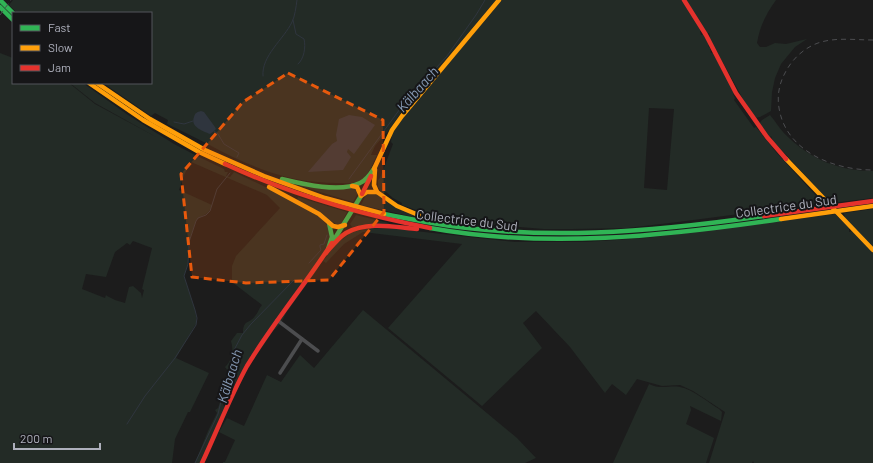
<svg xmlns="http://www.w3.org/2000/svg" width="873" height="463" viewBox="0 0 873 463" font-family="Barlow,sans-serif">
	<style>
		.green { fill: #232b26; fill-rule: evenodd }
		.water { fill: #2f353e }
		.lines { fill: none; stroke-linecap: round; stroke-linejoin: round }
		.stream { stroke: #2f353e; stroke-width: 1 }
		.street { stroke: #4c4d4f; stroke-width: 3.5 }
		.fast { stroke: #30b455; stroke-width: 4.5 }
		.slow { stroke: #ff9f0a; stroke-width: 4.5 }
		.jam { stroke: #e5322d; stroke-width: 4.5 }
		.rail { stroke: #4c4d50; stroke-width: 1; stroke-dasharray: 5 4; stroke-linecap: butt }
		.marked { fill: #e8590c; fill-opacity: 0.2; stroke: #e8590c; stroke-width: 3; stroke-dasharray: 8 5; stroke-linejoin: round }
		.labels { text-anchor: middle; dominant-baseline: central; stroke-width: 4; stroke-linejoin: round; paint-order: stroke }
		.street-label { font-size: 13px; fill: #aeb0bc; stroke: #161618 }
		.water-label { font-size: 14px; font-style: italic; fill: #869ab5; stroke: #161618 }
	</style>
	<rect width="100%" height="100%" fill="#1c1c1c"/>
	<!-- green -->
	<g class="green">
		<path d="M13,0h483l-96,114 -13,19 -2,1 -10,12 -4,9h6c-4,7 -7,17 -12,22 -8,8 -19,6 -29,6 -25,0 -51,-5 -75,-14 -33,-12 -62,-31 -94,-45l1,-4 -13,-7 -4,3 -48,-33h48v-70h-134l-8,-8z"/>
		<path d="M502,0h180l19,30 -1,1 1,4 3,-1 5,11 -1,1 2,2 1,5h2l21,40 -1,1 2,4 -1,2 20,28 2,-1 19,24 42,46v7l-139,18 -51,6 -54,1h-29l-75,-6 -33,-6 -34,-12v-2l-9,-5 -7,-6 -3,2 -5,-7v-7l2,-2 13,-34 -2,-2 1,-8 12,-18zM649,108l25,1 -7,81 -23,-2z"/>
		<path d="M686,0h90c-10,14 -16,26 -19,43l3,4h6l9,-4 11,1 21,-5 -12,8 -14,17 -6,14 -3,14 -1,19 -11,6 -5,1 -12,-19 -33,-60v-3l-1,-3h-2z"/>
		<path d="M0,53l13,5v25h56l26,21 63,34 -63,-35 -25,-20h13l45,32 46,29 21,11 29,14 1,3h3l-2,4 4,1 4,-5 48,23 38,22 7,8 3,12 -13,33 -31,43c-4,9 -5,11 -12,17l-20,29 -1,-3 -2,-1 -21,39h-1l-6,11 3,2 -26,56h-5l13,-32 9,-18 -2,-3 3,-2 4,-12 -2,-4 4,-1 3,-14 -1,-4 2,-2 -3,-4c7,-7 9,-16 6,-26l6,-8h6c0,-14 7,-9 12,-17 3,-3 4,-8 7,-11l-30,-23v-16l4,-10 44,-48 -13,-13 -76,-33 -7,13 -5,15 33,15c-4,12 -9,8 -16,16l-7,21 -1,22 -4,12 11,34 2,12 -21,36 33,15 -19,39h-2l-13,27 -3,24h-172zM133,241l19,7 -10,41 2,1 -2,8 -1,-5 -8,-7 -4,1 -4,16 -10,-3 -8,-4 -1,-1 -1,3 -23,-9 4,-15 20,3 9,-25 12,-9 3,2z"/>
		<path d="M770,115c6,7 11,16 18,22 24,23 52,34 85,34v27l-42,5 -58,-62 -2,-5 -1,1 -11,-13 3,-4z"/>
		<path d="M301,184l51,4 5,2v5l-4,7 -53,-16z"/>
		<path d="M374,193l39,22v2l-52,-12 5,-10z"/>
		<path d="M298,197l49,15 -6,12h-5l-39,-24z"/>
		<path d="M873,209v39l-28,-30 -1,-5z"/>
		<path d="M835,214l14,14v4l3,-1 21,22v210h-119l-1,-2 -1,2h-43l16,-51 -32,-21 -13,-6 -18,1 -25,-7 -11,16 -14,-11 -7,9 -35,-46 -34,-36 -13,12 19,25 -60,58 -94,-78 74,-84 -99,-12 -19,12 -18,19 -3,-2 13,-17 16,-12 19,-4 26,1 118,13h71l60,-4z"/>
		<path d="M356,215l33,8 -1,2 -36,2 -2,-3z"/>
		<path d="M363,310l154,128 19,20 -11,5h-302v-1h2l10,-22 -16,-8 8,-14 17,8 23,-51 14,7 19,-27 14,13z"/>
		<path d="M649,384c12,6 20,1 31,3 12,2 28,15 39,22l3,3 -1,9 -31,-15 1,4 -5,14 28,14 -8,25h-93z"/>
	</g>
	<!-- water -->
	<g class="water">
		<path d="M201,111l3,1 11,15 1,2 -3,3 -3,2c-7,-3 -20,-7 -16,-17 1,-4 3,-5 7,-6z"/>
		<path d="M349,115l13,2 13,8 -21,29 -6,-5 -1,3 4,5 -8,13 -35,2 24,-28 5,-3 -1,-6 3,-16z"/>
	</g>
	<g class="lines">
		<!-- stream -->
		<g class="stream">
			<path d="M293,20l3,14 8,5c2,8 0,20 -6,25"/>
			<path d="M263,76c-2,-20 21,-37 29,-54 3,-6 4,-15 5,-22"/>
			<path d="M174,122l10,2 9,-3"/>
			<path d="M214,131l4,3 6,10 15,9 -2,4"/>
			<path d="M349,179l56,-77 42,-46 29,-41 9,-15"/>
			<path d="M309,263l12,-13 -1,-3v-2l4,-1 3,-9"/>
			<path d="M127,424l18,-28 30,-38 21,-33 1,-7 -2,-8 -11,-34 4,-12 1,-22 7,-21 2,-3 8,-3 4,-4 7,-22 13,-16"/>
			<path d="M195,463l23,-49 15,-62 9,-17 9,-11 43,-44"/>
		</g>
		<!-- street -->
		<g class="street">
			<path d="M277,320l41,31"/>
			<path d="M280,373l22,-34"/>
		</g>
		<!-- fast -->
		<g class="fast">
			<path d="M0,0l13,13"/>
			<path d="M0,7l13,13"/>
			<path d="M282,179c21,5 58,14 78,4 7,-3 11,-10 15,-16"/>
			<path d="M384,214c14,3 28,5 42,8 113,20 226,10 338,-6"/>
			<path d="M430,228c116,21 235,8 351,-9"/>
			<path d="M332,243l29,-47"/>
			<path d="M328,249l4,-12 -3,-14"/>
		</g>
		<!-- slow -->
		<g class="slow">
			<path d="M89,83l54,37 56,32 26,12"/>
			<path d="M97,83l53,36 55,31 59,26 61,22 59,16"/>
			<path d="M786,159l87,91"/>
			<path d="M374,169l18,-39 10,-14 97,-116"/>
			<path d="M375,169l-1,16 3,7"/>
			<path d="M352,186l5,1 4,9 6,-4h10l20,14 31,13"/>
			<path d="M269,187l50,27 14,12 5,1 7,-2"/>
			<path d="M781,219l92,-13"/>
		</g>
		<!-- jam -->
		<g class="jam">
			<path d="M684,0l22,35 30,58 31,44 19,22"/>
			<path d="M225,164c67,31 133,50 205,64"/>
			<path d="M362,194l9,-18"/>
			<path d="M764,216l109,-15"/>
			<path d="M326,253c6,-7 12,-15 20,-20 21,-12 48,-6 71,-4"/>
			<path d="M202,463c15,-32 28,-66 45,-97 26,-43 58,-81 85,-123"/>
		</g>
		<!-- rail -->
		<g class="rail">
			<path d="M0,15l11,-15"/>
			<path d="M873,40c-18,0 -38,-3 -55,3 -14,5 -26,16 -33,30 -6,11 -8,23 -6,35 7,44 55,62 94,62"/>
		</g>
	</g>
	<!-- marked area -->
	<path class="marked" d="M288,73l95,47 1,92 -55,68 -83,3 -54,-6 -11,-103 62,-72z"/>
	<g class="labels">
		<!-- street labels -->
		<g class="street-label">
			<text transform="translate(786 206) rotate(-8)">Collectrice du Sud</text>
			<text transform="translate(467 220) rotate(7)">Collectrice du Sud</text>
		</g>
		<!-- water labels -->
		<g class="water-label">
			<text transform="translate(417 89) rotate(-49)">Kälbaach</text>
			<text transform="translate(229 376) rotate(-73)">Kälbaach</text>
		</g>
	</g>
	<!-- legend -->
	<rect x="12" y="12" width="140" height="72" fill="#161618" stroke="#53545a"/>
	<rect x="20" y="25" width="20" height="6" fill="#30b455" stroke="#53545a"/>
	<text x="48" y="32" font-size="12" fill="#aeb0bc">Fast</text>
	<rect x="20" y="45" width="20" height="6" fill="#ff9f0a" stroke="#53545a"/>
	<text x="48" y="52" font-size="12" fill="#aeb0bc">Slow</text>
	<rect x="20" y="65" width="20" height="6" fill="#e5322d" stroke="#53545a"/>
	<text x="48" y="72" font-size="12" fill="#aeb0bc">Jam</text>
	<!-- scale -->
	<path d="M14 443v6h86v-6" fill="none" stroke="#aeb0bc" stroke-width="2"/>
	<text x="20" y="443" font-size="12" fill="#aeb0bc" stroke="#161618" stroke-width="3" paint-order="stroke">200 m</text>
</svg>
